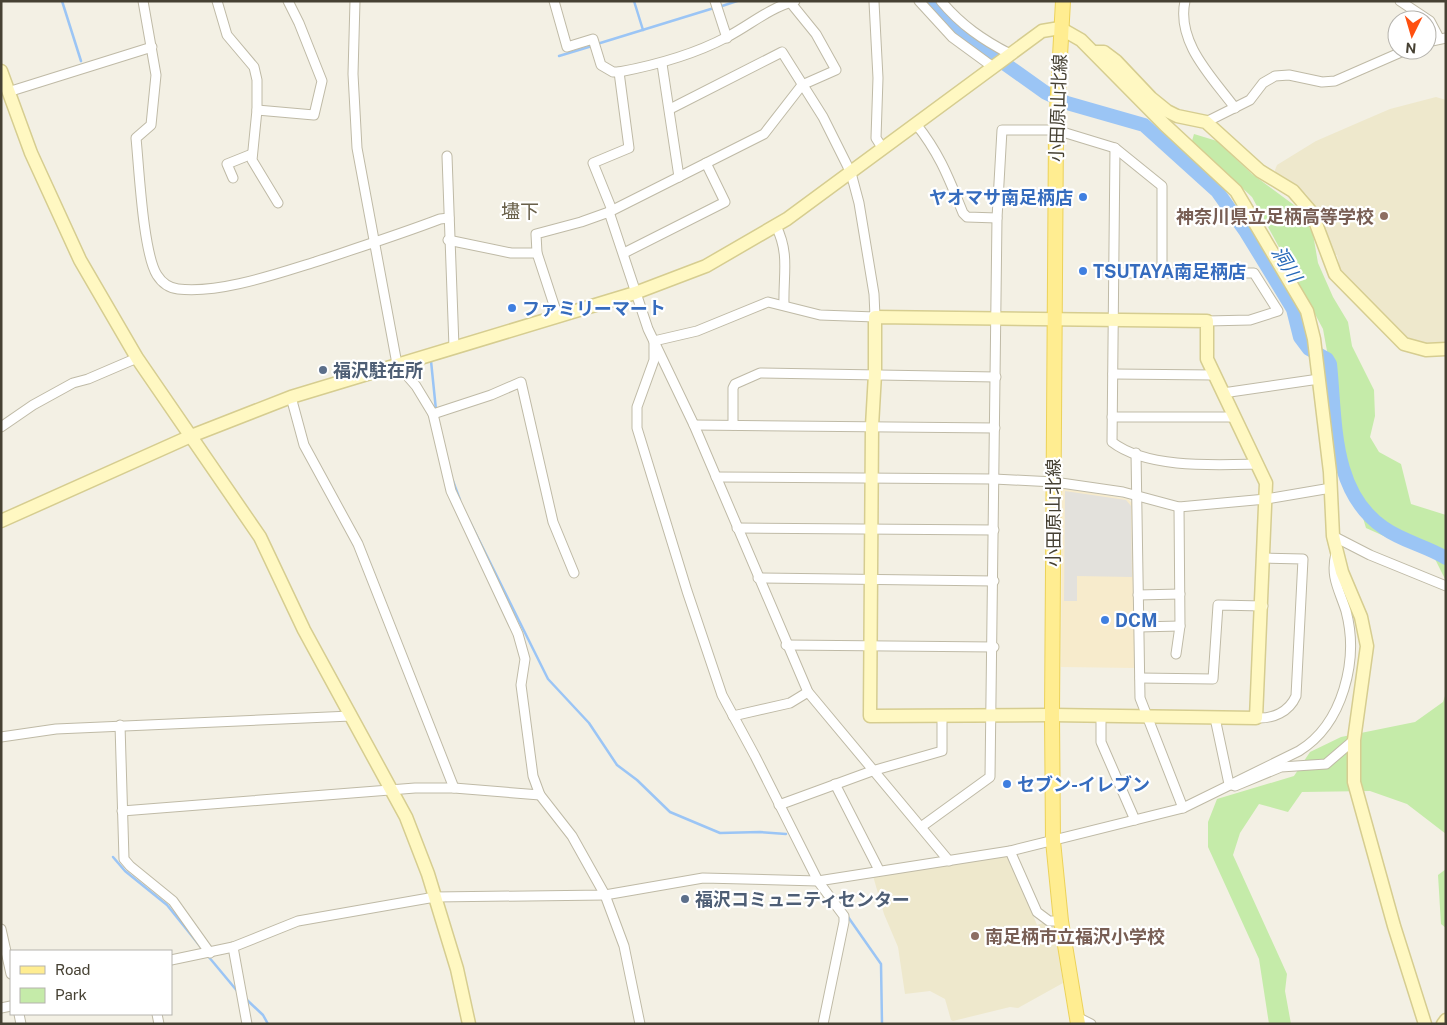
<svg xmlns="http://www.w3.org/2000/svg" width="1447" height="1025" viewBox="0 0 1447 1025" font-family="'Public Sans','Noto Sans JP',sans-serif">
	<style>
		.commercial { fill: #f7ebcc }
		.education { fill: #eee8cc }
		.green { fill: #c5eba9 }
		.parking { fill: #e3e1dc }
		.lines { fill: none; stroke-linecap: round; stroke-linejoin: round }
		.stream { stroke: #9bc5f5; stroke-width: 2.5 }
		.river { stroke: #9bc5f5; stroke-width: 14 }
		.street-casing { stroke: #bfbaa6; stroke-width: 11 }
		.secondary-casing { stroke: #d6cd90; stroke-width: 15 }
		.primary-casing { stroke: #ecd259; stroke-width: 16 }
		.street { stroke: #fff; stroke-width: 9 }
		.secondary { stroke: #fff8c2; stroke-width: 12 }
		.primary { stroke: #ffed91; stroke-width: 14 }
		.shop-dot { fill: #3f7fe0; stroke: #fff; stroke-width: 2 }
		.education-dot { fill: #8d6e63; stroke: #fff; stroke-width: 2 }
		.service-dot { fill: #5c6f8a; stroke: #fff; stroke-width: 2 }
		.labels { text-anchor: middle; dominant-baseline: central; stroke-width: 4.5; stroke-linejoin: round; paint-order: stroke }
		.street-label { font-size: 18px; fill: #464133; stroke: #fff }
		.shop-label { font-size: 18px; font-weight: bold; fill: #366cbe; stroke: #fff; text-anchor: start }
		.education-label { font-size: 18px; font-weight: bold; fill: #785e54; stroke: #fff; text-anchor: end }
		.service-label { font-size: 18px; font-weight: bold; fill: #4e5e75; stroke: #fff; text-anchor: start }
		.neighbourhood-label { font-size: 19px; fill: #69604a; stroke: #fff }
		.water-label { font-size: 19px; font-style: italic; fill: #2568b9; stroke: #fff }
	</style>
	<rect width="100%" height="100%" fill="#f3f0e4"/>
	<!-- commercial -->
	<path class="commercial" d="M1062,488l66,11 6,6 1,163 -74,-1z"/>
	<!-- education -->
	<g class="education">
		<path d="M1436,97l10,3v245h-13l-25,-5 -70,-72 1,-5 -2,-8 -5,-1 -10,-27 2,-5 -4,-11 -3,-2 -11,-15 -30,-17 -1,-7 2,-5 39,-24 53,-23 21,-9z"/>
		<path d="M1009,855l28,70 9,-3 9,2 8,59 -45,25 -8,-1 -57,14 -2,-1 -6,-21 -15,-8 -25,3 -7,-47 -14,-33 -11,-38z"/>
	</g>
	<!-- green -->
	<g class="green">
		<path d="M1194,134l23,7 35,33 46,34 15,26 5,29 15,34 15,25 4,24 22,44 1,26 -5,21 9,15 22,12 10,40 35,11v66l-11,-22 -69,-31 -18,-61 -25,-138 -71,-132 -60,-56z"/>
		<path d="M1446,693v141l-39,-30 -37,-13 -68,1 -14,20 -29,-8 -19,29 -7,22 54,119 -2,17 6,33h-22l-10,-65 -51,-112v-25l9,-23 77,-23 16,-24 31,-15 74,-15 28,-20z"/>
		<path d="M1446,869v59l-5,-4 -3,-49z"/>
	</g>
	<!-- parking -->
	<path class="parking" d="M1065,491l61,9 5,6 1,71 -55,-1v25h-13z"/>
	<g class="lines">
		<!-- stream -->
		<g class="stream">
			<path d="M62,1l19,60"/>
			<path d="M634,1l9,29"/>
			<path d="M719,7l18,-6"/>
			<path d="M597,44l117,-36"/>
			<path d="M559,56l33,-10"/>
			<path d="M431,361l5,49"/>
			<path d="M453,481l7,19"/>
			<path d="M467,516l81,163 41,44 28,42 20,15 33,32 50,21 40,-1 26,2"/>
			<path d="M113,857l12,14 42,34 33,41"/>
			<path d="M846,914l35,50 1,60"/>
			<path d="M208,956l30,36"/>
			<path d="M246,999l17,16 5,9"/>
		</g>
		<!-- river -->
		<path class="river" d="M930,1l26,28 90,64 21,10 77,22 73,66 29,41 47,77 7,28 9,12 18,10 3,5c6,57 1,128 54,164 18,13 42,18 62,30"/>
		<!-- street casing -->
		<g class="street-casing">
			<g id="street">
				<path d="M143,1l13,74 -5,50 -15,13c3,29 7,115 21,137 5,8 13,13 21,14 41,5 98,-15 137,-27 42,-14 83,-27 125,-43l9,-1"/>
				<path d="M217,1l10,34 27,32 3,13v30l-5,50 26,43"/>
				<path d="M355,1l-2,73 4,74 40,216 19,22 17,28 18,77 67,143 7,25 -4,26 12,91 7,19 32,41 33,59 19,51 16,78"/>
				<path d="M554,1l13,46 26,-8 8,26 12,7h6"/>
				<path d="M715,1l12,37"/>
				<path d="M919,1l33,36 41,30"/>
				<path d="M941,1c20,24 42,39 69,53"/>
				<path d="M1185,1c-9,42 28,77 50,107"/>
				<path d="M1400,1l30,20 9,17"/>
				<path d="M874,2l4,76 -2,60 7,11"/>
				<path d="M1427,42l19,-4"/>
				<path d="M662,64l17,113"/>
				<path d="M8,92l144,-45"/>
				<path d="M670,109l112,-57 41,65 28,56 8,30 15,91 1,23 -55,-2 -52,-13 -71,29 -43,10v19l-17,47v21l50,163 35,104 33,61 63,125 26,35v6l-21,102"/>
				<path d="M257,110l57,5 8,-34 -23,-58 -11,-22"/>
				<path d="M1206,122l44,-22 13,-17 12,-7 14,-1 33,7 13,-1 71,-31"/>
				<path d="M916,124c24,30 33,55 47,89l4,4 30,1"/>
				<path d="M1115,148l-3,294c35,27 104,23 146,22"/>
				<path d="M447,156l7,191"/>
				<path d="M233,178l-6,-14 25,-10"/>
				<path d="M612,210l-19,-47 36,-15 -10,-76c37,-7 74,-17 108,-35 23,-12 42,-29 68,-36"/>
				<path d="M609,212l39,117 46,96 114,267 141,169"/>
				<path d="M776,226c14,28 7,49 8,79"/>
				<path d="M448,240l63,13h26"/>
				<path d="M624,253l101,-51 -19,-39"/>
				<path d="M1114,273h140l24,38 -28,9 -43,1"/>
				<path d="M558,317l-21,-64 -1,-19 45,-12 28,-10 155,-78 38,-49 34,-15 -20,-36 -26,-32"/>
				<path d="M1113,374l101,1"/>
				<path d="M1223,393l96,-14"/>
				<path d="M291,397l13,48 54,99 96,244"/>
				<path d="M433,414l58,-19 30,-13 32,140 21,51"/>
				<path d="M1112,417h123"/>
				<path d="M694,425l301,3"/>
				<path d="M733,425v-37l2,-4 25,-11 236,4"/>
				<path d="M1,427l32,-22 40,-22 15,-4 49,-21"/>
				<path d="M1136,453l4,245 43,110"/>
				<path d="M716,477l278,2 60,3 69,10 56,15 87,-8 65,-11"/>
				<path d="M737,528l257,2"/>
				<path d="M1333,536l37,19 76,31"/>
				<path d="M758,578l236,3"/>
				<path d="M1138,595l42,-1"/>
				<path d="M1139,627l41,-1"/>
				<path d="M786,645l208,2"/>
				<path d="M1176,654l4,-28 -1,-119"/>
				<path d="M1140,678l73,1 5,-74 45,1"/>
				<path d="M733,716l57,-13 18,-11"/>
				<path d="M1101,718v24l34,78"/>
				<path d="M1215,718l14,66 6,2 46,-19 45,-3 28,-24"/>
				<path d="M1256,718c17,1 33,-6 40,-22l7,-137 -39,-1"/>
				<path d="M120,725l4,134 6,7 43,35 37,52"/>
				<path d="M1,737l55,-8 295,-13"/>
				<path d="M835,784l44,86"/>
				<path d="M779,805l93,-34 70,-20v-35"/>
				<path d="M122,811l293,-23h39l86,7"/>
				<path d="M921,827l69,-50 7,-559 5,-88h54l59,18 47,38v87"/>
				<path d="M1010,851l27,61 12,9h12"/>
				<path d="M1,929l10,45"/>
				<path d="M233,947l14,77"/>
				<path d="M171,960l62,-13 65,-26 137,-24 170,-2 98,-17 115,3 192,-30 173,-43 116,-57c44,-27 60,-91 47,-140 -7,-22 -16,-34 -10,-58"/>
				<path d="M1,1008l10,-2"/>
				<path d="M19,1014l2,10"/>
				<path d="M157,1014l2,10"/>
				<path d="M1077,1017l14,7"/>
			</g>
		</g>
		<!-- secondary casing -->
		<g class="secondary-casing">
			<g id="secondary">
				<path d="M1096,52h8l12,9 35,37 16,13 10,5 29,6 54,49 33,20 19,22 23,61 69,70 22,6 20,-1"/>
				<path d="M1,71l30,82 49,107 57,98 123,179 44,93 102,187 22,57 29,95 12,55"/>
				<path d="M875,317l332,4v38l59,124 -10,235 -204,-3 -182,1 2,-290 3,-52z"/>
				<path d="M1,521l190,-85 100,-39 344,-104 71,-27 81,-47 255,-188 18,-3 21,12 84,85 71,66 71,120 7,28 16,133 3,64 9,36 19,45 6,29 -13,94v42l40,144 31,98"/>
				<path d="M1443,1024l3,-4"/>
			</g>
		</g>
		<!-- primary casing -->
		<g class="primary-casing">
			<path id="primary" d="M1063,1l-7,129 -4,585 1,126 8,80 17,103"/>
		</g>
		<!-- street -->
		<use href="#street" class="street"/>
		<!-- secondary -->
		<use href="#secondary" class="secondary"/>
		<!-- primary -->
		<use href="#primary" class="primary"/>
	</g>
	<!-- markers -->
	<g class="shop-dot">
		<circle cx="1083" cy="197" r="5"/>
		<circle cx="1083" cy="271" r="5"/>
		<circle cx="512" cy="308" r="5"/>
		<circle cx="1105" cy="620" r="5"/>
		<circle cx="1007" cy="784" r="5"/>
	</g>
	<g class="education-dot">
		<circle cx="1384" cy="216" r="5"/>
		<circle cx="975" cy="936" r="5"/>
	</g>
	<g class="service-dot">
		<circle cx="323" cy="370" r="5"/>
		<circle cx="685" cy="899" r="5"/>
	</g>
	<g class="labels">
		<!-- street labels -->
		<g class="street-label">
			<text transform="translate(1058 108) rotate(-88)">小田原山北線</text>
			<text transform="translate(1053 513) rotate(-90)">小田原山北線</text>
		</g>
		<!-- shop labels -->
		<g class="shop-label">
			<text x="1073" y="197" text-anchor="end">ヤオマサ南足柄店</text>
			<text x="1093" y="271">TSUTAYA南足柄店</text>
			<text x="522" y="308">ファミリーマート</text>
			<text x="1115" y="620">DCM</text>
			<text x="1017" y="784">セブン-イレブン</text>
		</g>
		<!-- education labels -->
		<g class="education-label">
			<text x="1374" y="216">神奈川県立足柄高等学校</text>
			<text x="985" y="936" text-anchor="start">南足柄市立福沢小学校</text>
		</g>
		<!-- service labels -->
		<g class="service-label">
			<text x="333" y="370">福沢駐在所</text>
			<text x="695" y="899">福沢コミュニティセンター</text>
		</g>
		<!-- neighbourhood labels -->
		<g class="neighbourhood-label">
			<text x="520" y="211">壗下</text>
		</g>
		<!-- water labels -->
		<g class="water-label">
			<text transform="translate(1287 264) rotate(58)">洞川</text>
		</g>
	</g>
	<!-- border -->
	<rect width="1447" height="1025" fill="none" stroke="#464133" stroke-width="5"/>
	<!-- legend -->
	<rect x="10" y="950" width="162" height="65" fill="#ffffff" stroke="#b5b3ad"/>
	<rect x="20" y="966" width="25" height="8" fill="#ffed91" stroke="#b5b3ad"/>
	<text x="55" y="975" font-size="15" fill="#464133">Road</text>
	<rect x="20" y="988" width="25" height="15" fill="#c5eba9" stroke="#b5b3ad"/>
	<text x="55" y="1000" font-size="15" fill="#464133">Park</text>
	<!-- north arrow -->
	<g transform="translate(1412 35) rotate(185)"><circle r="24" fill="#ffffff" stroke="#b5b3ad"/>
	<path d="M0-4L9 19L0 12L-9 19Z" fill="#ff500f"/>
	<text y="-8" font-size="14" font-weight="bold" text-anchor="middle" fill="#464133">N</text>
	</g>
</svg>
